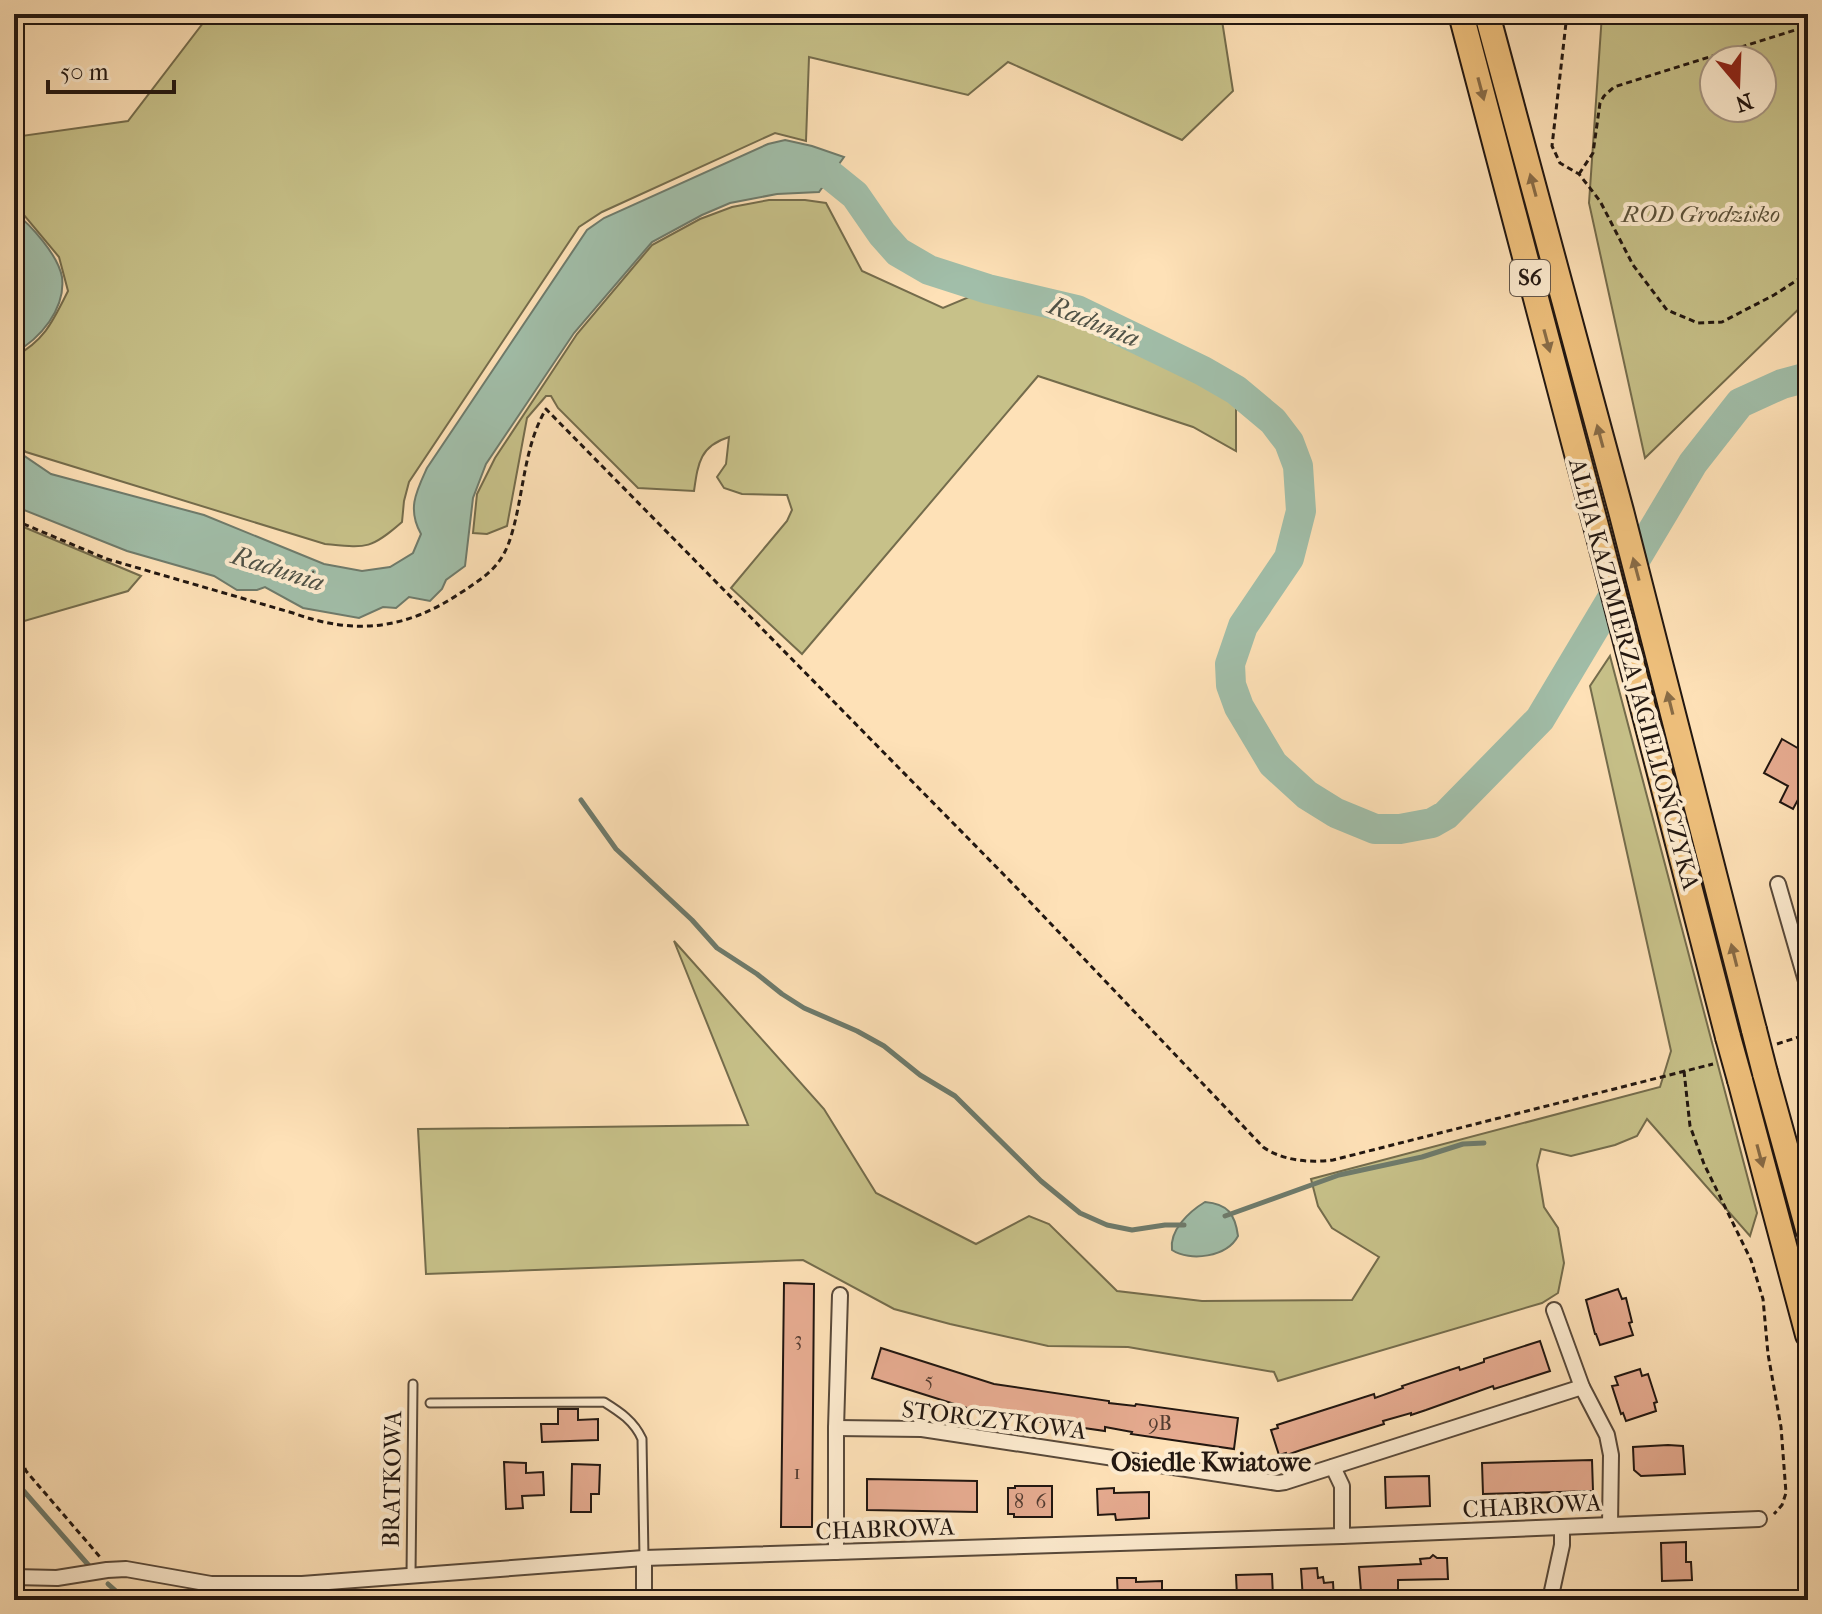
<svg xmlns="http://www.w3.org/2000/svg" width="1822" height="1614" viewBox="0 0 1822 1614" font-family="'IM FELL French Canon',serif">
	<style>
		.green { fill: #c7c189; stroke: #746c4c; stroke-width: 2; fill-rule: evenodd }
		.water { fill: #a1bea9; stroke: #6e7b6c; stroke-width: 2 }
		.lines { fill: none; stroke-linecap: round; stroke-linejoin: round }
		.stream { stroke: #6e7b6c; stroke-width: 5 }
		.river { stroke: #a1bea9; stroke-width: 30 }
		.building { fill: #e6ab90; stroke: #211610; stroke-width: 2 }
		.lane-casing { stroke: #58493a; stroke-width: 11 }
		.street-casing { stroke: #58493a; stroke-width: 18 }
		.highway-casing { stroke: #211610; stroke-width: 28 }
		.path { stroke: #211610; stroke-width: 3; stroke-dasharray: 6 4; stroke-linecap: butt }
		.lane { stroke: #feecd0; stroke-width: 7 }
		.street { stroke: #feecd0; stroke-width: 14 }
		.highway { stroke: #efc07c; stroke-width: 24 }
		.highway-bridge-casing { stroke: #211610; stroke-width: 28; stroke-linecap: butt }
		.highway-bridge { stroke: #efc07c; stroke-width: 24 }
		.oneway { fill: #886b46 }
		.labels { text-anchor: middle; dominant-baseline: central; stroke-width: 8; stroke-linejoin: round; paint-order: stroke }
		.number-label { font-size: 20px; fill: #523b30 }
		.shield { fill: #feecd0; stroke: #63564a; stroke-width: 2 }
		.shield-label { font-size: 22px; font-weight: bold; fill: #211610 }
		.park-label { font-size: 24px; font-style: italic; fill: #5b523a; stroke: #feecd0 }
		.street-label { font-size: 24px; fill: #211610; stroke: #feecd0 }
		.water-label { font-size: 26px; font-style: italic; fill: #4e5146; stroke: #feecd0 }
		.neighbourhood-label { font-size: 26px; font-weight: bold; fill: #211610; stroke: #feecd0 }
	</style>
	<rect width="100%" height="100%" fill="#fee1b7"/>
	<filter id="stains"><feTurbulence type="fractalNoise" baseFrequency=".0025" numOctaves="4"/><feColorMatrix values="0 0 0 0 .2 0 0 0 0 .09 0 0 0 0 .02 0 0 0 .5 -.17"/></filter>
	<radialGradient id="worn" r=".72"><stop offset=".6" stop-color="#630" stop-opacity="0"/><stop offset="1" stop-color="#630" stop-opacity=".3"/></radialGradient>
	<!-- green -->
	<g class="green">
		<path d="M210,14h1011l12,77 -51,49 -174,-78 -40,33 -159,-38 -3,84 -31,-8 -173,79 -23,15 -170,255 -5,19 -2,21c-32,28 -36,26 -77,22l-299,-92 -12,-10v-85c31,-17 39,-36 54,-66l-9,-34 -40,-48 -5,-2v-70l114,-16z"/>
		<path d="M1602,14h206v286l-163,158 -56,-255zM1714,60h48v48h-48z"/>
		<path d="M769,200h36l21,3 36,68 81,37 45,-19 89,21 126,61 33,19v61l-43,-24 -155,-51 -236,278 -71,-66 56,-67 5,-11 -5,-15 -45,-1 -18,-6 -7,-11 9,-13 3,-27c-29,9 -31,26 -35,54l-56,-3 -80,-80 -7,-12h-5l-19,22 -20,108 -20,8 -14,-1 4,-39 18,-36 82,-124 75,-89 48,-26 32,-12z"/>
		<path d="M14,523l127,53 -13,15 -114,33z"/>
		<path d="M1610,656l147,557 -7,23 -103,-117 -10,17 -22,9 -44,11 -30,-7 -4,16 7,42 14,21 6,35 -6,30 -16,10 -264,78 -4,-9 -146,-25 -80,-1 -98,-22 -56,-15 -91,-49 -377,14 -8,-145 330,-4 -74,-184 150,168 52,84 100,51 53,-28 20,8 68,67 85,10 150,-1 27,-43 -47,-29 -14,-22 -7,-27 349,-92 11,-36 -81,-365z"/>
	</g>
	<!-- water -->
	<g class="water">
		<path d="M785,140l27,6 32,11 -25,35 -42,2 -47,9 -28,12 -50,27 -78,91 -88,131 -13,34 -8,68 -19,14 -4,9 -12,12 -21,-4 -13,11 -13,-1 -24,11 -56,-10 -38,-21 -8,3h-20l-23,-14 -87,-25 -113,-45v-57l37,25 153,41 120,49 38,7 28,-4 23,-14 8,-19c-14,-25 -5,-42 6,-66l160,-238 17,-12 164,-74z"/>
		<path d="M14,212c17,13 44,43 48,65 4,32 -22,62 -48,76z"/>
		<path d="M1205,1202c23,2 30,12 33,34 -11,21 -48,26 -66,14 -3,-20 18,-39 33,-48z"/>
	</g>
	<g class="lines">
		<!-- stream -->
		<g class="stream">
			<path d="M581,800l35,49 76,71 25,28 40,26 25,20 22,14 53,23 27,15 36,29 35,21 86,85 39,32 27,12 25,5 33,-5h19"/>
			<path d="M1225,1216l114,-41 83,-18 41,-13 21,-1"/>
			<path d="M14,1480l77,88"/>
			<path d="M108,1584l18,16"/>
		</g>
		<!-- river -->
		<path class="river" d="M793,169h10l26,5 26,21 27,39 16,18 31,18 59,19 89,21 126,61 33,19 37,31 16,21 9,24 3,45 -12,47 -46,68 -13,38 1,21 8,22 34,57 34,31 29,18 39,16h25l32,-6 14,-8 94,-96 153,-256 47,-60 42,-19 26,-7"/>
	</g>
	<!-- building -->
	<g class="building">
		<path d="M1782,739l26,15v27l-15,28 -13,-7 8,-16 -24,-13z"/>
		<path d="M784,1283l30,1 -2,243h-31z"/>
		<path d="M1618,1289l4,10 4,-1 6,24 -3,1 4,12 -33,10 -4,-11h-1l-9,-34z"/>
		<path d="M1540,1341l10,30 -56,18 -1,-3 -67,24 -15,5v-2l-28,8 1,3 -83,26 -14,5 -1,-2 -7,2 -8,-25 7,-2 -1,-3 97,-31 1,4 28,-10 -1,-2 57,-19 1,3 24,-8v-3z"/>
		<path d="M881,1348l113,36 115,17v2l26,3 1,-2 102,14 -4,31 -103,-15 1,-2 -27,-5v4l-119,-17 -114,-36z"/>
		<path d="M1640,1369l2,7 6,-2 9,28 -3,1 2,8 -30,10 -3,-8 -2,1 -9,-28 6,-1 -3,-8z"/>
		<path d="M558,1409h20v11l20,-1v21l-56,2 -1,-18h17z"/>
		<path d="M1668,1445l15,1 2,28 -44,2 -7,-6 -1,-23z"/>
		<path d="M1592,1460l1,31 -110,3 -1,-31z"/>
		<path d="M504,1462l22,1v10l17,-1 1,23 -22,1 1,12 -17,1z"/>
		<path d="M572,1464l28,1 -1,29h-8v18h-20z"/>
		<path d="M1429,1476l1,30 -44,2 -1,-31z"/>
		<path d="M867,1479l110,2v31l-110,-2z"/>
		<path d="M1015,1486h37v31h-38v-3h-6v-26h7z"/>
		<path d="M1114,1488v5l35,-1v26l-33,2 -1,-6 -17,1 -1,-26z"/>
		<path d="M1686,1542v20h5l1,18 -30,1 -1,-38z"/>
		<path d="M1433,1555l4,3h10l1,21 -50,1v10l-37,2 -2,-25 62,-3 -1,-5 10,-1z"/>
		<path d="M1317,1568l1,10 5,-1 1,6 9,-1 1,18h-31l-2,-31z"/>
		<path d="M1272,1574l1,23 -24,1v-3l-12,1 -1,-21z"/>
		<path d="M1117,1578h19v4l26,-1v19h-44z"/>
	</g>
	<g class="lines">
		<!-- lane casing -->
		<g class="lane-casing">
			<g id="lane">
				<path d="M430,1403l174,-1c16,10 30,19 38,37l2,119"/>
				<path d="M411,1575l2,-191"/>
			</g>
		</g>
		<!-- street casing -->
		<g class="street-casing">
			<g id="street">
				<path d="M1778,884l30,104"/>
				<path d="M1554,1310l28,77 25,48 4,20 -1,70"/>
				<path d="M836,1428l86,1 356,54 7,-1 297,-95"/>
				<path d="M1333,1467l9,19v50"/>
				<path d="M836,1552v-124l4,-133"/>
				<path d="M644,1558v42"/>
				<path d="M14,1577l43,1 50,-8 19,-1 85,15h91l342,-26 698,-22 417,-17"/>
				<path d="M1550,1600l12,-55v-18"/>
			</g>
		</g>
		<!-- highway casing -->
		<g class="highway-casing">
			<g id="highway">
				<path d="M1461,14l139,527 128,496"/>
				<path d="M1487,14l134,497 133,519"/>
				<path d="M1765,1073l43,156"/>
				<path d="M1740,1080l68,255"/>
			</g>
		</g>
		<!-- path -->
		<g class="path">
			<path d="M1567,14l-15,132 8,17 19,11 21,27 33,64 34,45 31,13 24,-1 52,-27 34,-22"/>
			<path d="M1579,174l14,-21 7,-50 4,-7 10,-9 194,-61"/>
			<path d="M14,520l93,39 186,54c63,23 114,16 169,-21 27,-18 41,-27 50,-59 12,-41 12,-87 34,-124l467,475 250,263c20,14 47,16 70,13l380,-96"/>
			<path d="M1777,1044l31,-10"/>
			<path d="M1684,1071l6,55 14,38 47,96 12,39 5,55 13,73 5,66 -4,12 -8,9"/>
			<path d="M14,1440l12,31 74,86"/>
		</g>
		<!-- lane -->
		<use href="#lane" class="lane"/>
		<!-- street -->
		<use href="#street" class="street"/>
		<!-- highway -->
		<use href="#highway" class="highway"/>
		<!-- highway-bridge casing -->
		<g class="highway-bridge-casing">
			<g id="highway-bridge">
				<path d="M1754,1030l11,43"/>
				<path d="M1728,1037l12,43"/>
			</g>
		</g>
		<!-- highway-bridge -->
		<use href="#highway-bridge" class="highway-bridge"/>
	</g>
	<!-- one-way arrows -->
	<defs><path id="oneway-solid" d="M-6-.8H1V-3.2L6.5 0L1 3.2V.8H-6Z" transform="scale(2)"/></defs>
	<g class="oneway">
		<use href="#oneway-solid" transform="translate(1481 89) rotate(75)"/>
		<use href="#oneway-solid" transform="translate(1533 185) rotate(-105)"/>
		<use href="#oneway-solid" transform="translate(1547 341) rotate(75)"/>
		<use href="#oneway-solid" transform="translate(1600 436) rotate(-105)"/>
		<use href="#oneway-solid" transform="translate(1636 569) rotate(-105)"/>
		<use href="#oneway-solid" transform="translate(1670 703) rotate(-104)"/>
		<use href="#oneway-solid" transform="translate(1734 955) rotate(-104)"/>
		<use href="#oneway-solid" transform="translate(1760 1156) rotate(75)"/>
	</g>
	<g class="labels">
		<!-- number labels -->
		<g class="number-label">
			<text x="798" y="1339">3</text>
			<text x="929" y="1380">5</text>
			<text x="1160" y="1423">9B</text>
			<text x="797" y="1472">1</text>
			<text x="1019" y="1501">8</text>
			<text x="1041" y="1501">6</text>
		</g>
		<!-- shield labels -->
		<rect class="shield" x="1510" y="260" width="40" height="36" rx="6"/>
		<g class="shield-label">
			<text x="1530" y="278">S6</text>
		</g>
		<!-- park labels -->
		<g class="park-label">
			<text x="1701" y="214">ROD Grodzisko</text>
		</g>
		<!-- street labels -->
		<g class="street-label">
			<text transform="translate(1634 674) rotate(75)">ALEJA KAZIMIERZA JAGIELLOŃCZYKA</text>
			<text transform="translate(994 1420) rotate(7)">STORCZYKOWA</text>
			<text transform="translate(392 1479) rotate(-89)">BRATKOWA</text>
			<text transform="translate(1532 1506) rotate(-3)">CHABROWA</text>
			<text transform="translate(885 1529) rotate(-2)">CHABROWA</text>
		</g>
		<!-- water labels -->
		<g class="water-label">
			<text transform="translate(1094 322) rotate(22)">Radunia</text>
			<text transform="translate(278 569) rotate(18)">Radunia</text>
		</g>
		<!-- neighbourhood labels -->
		<g class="neighbourhood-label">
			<text x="1211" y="1462">Osiedle Kwiatowe</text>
		</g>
	</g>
	<!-- margin -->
	<rect width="1822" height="1614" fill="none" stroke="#fee1b7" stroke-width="48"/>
	<rect x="16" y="16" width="1790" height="1582" fill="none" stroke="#211610" stroke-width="4"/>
	<rect x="24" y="24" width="1774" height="1566" fill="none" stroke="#211610" stroke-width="2"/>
	<!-- north arrow -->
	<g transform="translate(1738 84) rotate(161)"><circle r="38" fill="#feecd0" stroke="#a69683" stroke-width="2"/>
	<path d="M0-6L14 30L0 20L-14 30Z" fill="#8f2418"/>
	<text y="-12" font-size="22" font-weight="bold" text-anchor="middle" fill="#211610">N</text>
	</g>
	<!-- scale -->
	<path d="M48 80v12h126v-12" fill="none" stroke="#211610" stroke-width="4"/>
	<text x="60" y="80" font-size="24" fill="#211610" stroke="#feecd0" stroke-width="6" paint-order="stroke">50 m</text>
	<rect width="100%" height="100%" filter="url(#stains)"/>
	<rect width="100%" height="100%" fill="url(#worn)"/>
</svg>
